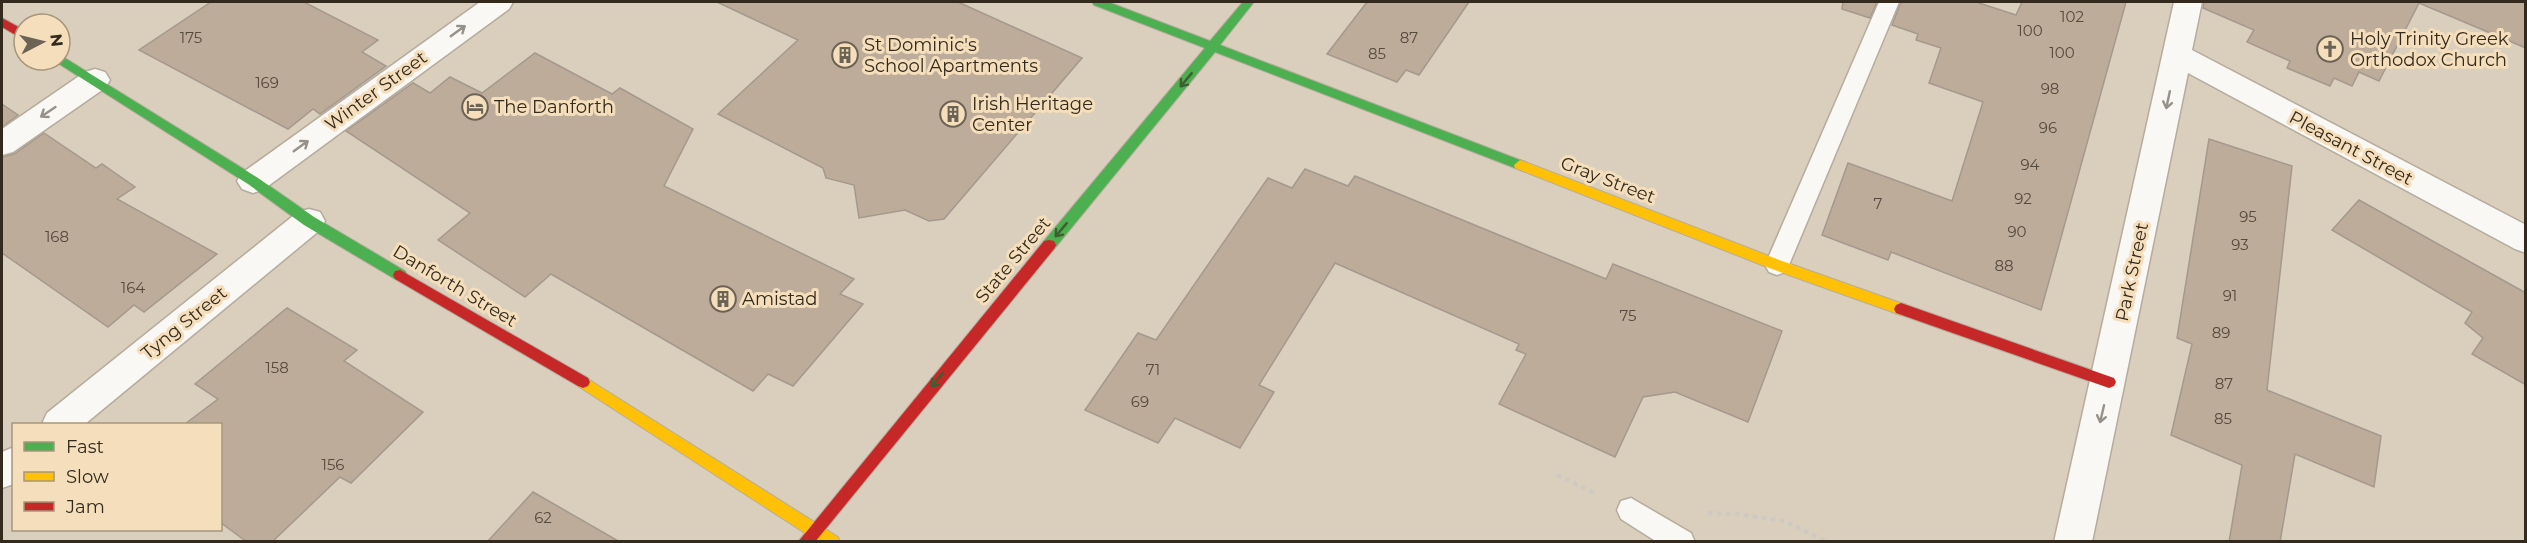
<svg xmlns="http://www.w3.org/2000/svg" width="2527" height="543" viewBox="0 0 2527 543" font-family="Montserrat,sans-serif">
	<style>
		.building { fill: #beac9b; stroke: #a4998d; stroke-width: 1.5 }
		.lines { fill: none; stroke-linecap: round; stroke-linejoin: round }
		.lane-casing { stroke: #b5ac9d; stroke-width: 3 }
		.street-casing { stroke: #b5ac9d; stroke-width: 3 }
		.fast-casing { stroke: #b5ac9d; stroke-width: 2 }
		.slow-casing { stroke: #b5ac9d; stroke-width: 2 }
		.jam-casing { stroke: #b5ac9d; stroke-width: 2 }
		.path { stroke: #cdcac4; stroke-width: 4; stroke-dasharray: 4.5 4.5; stroke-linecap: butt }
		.lane { fill: #f9f8f5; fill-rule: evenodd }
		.street { fill: #f9f8f5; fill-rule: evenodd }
		.fast { fill: #4caf50; fill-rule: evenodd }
		.slow { fill: #ffc107; fill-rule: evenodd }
		.jam { fill: #c62828; fill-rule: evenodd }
		.oneway { stroke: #969189 }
		.oneway2 { stroke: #3d5f31 }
		.labels { text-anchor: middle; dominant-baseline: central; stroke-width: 6; stroke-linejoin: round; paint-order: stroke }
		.number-label { font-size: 15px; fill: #564a3c }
		.poi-label { font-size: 18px; fill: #332a1d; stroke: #f4debc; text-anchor: start }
		.street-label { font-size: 18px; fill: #332a1d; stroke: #f4debc }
	</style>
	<rect width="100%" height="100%" fill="#dacebc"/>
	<!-- building -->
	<g class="building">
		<path d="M211,2h93l74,38 -16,12 24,14 -66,48 -7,-5 -25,20 -149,-79z"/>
		<path d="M717,2h241l124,56 -138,161 -15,2 -24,-11 -46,8 -5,-33 -28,-7 -3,-10 -105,-54 80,-74z"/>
		<path d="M1367,2h102l-50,73 -13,-5 -9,12 -70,-28z"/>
		<path d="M1843,2h34l-7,16 -28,-9z"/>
		<path d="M1901,2h75l40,13 6,-13h104l-85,308 -150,-58 -3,8 -66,-25 26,-72 104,38 31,-99 -54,-19 12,-35 -25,-8 2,-6 -26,-9z"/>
		<path d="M2204,2h322v46l-107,-45 -40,78 -20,-9 -7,14 -18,-8 -4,8 -43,-18 3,-7 -43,-19 7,-12 -51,-22z"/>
		<path d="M535,53l77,41 8,-6 73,41 -29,57 190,93 -14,15 23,10 -70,82 -25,-12 -15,17 -202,-117 -26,23 -87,-57 32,-27 -124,-82 67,-48 17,10 20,-16 32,16z"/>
		<path d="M2,104l16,11 -16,12z"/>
		<path d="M44,133l52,35 6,-4 33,23 -18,12 100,55 -73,58 -10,-7 -26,22 -106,-74v-96l12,-3z"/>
		<path d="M2209,139l83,27 -25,224 114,46 -7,51 -79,-33 -15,88h-51l13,-77 -71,-30 21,-91 -15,-6z"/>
		<path d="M1305,169l43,17 7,-10 251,103 7,-15 169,67 -34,91 -73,-30 -32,5 -28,60 -116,-53 27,-50 -10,-4 3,-6 -184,-81 -76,122 15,7 -34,56 -65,-30 -17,25 -73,-33 53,-77 18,7 112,-162 24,10z"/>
		<path d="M2359,200l167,93v92l-54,-31 11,-16 -18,-15 7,-11 -140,-82z"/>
		<path d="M287,308l70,42 -13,11 79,51 -72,71 -11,-6 -68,65h-25l-27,-20v-98h-35l33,-25 -23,-15z"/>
		<path d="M533,492l87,50h-133z"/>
	</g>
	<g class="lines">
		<!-- lane casing -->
		<g class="lane-casing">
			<g id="lane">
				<path d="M1879,2h20l-110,263 -4,7 -8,3 -8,-3 -4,-7z"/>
				<path d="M1631,498l60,35 4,9h-38l-36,-23 -4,-9 4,-9z"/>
			</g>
		</g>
		<!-- street casing -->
		<g class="street-casing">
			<g id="street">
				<path d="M480,2h33l-4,7 -245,180 -11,4 -11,-4 -5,-8 5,-8z"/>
				<path d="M2174,2h28l-10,48 334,175v28l-11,-4 -327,-176 -96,469h-38z"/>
				<path d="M95,69l10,3 5,8 -5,8 -92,64 -11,3v-26l83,-57z"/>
				<path d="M309,209l11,3 5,9 -5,9 -235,194h-43l5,-11 251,-201z"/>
				<path d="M14,447v37l-12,4v-36z"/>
			</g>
		</g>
		<!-- fast casing -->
		<g class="fast-casing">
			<g id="fast">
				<path d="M1092,2h16l102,39 33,-39h11l-34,43 305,117 1,3 -1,3h-10l-300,-116 -161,197h-10l-2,-4 2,-4 161,-193 -111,-43z"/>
				<path d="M60,55l198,123 56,39 91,54 2,4 -2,4h-10l-91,-54 -56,-41 -192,-122 -1,-2h5z"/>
			</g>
		</g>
		<!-- slow casing -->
		<g class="slow-casing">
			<g id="slow">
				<path d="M1520,160l262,101 124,44 2,4 -2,4 -5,2 -129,-46 -257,-101 -1,-3z"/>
				<path d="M583,376l255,161 2,5h-21l-241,-156 -2,-4 2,-4z"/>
			</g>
		</g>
		<!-- jam casing -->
		<g class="jam-casing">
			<g id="jam">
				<path d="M2,18l22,12v10l-22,-13z"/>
				<path d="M1049,240l5,1 2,4 -2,4 -239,293h-17l246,-301z"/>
				<path d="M400,270l188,108 2,4 -2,4 -5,2 -5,-2 -183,-107 -2,-4 2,-4z"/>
				<path d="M1901,303l213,75 2,4 -2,4 -5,2 -213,-75 -2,-4 2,-4z"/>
			</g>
		</g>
		<!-- path -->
		<g class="path">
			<path d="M1557,475l39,19"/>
			<path d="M1708,513l29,1 47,7 44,21"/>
		</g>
		<!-- lane -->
		<use href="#lane" class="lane"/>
		<!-- street -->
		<use href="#street" class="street"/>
		<!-- fast -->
		<use href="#fast" class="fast"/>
		<!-- slow -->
		<use href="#slow" class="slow"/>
		<!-- jam -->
		<use href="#jam" class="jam"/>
	</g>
	<!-- one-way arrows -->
	<defs><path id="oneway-shaft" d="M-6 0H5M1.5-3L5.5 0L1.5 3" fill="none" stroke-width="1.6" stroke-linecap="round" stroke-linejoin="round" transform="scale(1.5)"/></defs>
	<g class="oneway">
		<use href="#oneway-shaft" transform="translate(458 31) rotate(-36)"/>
		<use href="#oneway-shaft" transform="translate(2168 100) rotate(102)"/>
		<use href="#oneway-shaft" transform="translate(48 112) rotate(146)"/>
		<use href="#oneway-shaft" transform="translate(301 146) rotate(-36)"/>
		<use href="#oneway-shaft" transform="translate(2102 414) rotate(103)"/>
	</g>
	<g class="oneway2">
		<use href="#oneway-shaft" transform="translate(1186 80) rotate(130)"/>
		<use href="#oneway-shaft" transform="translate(1061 230) rotate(130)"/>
		<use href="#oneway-shaft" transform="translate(937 380) rotate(130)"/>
	</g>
	<!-- icons -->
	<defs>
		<g id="church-ring" transform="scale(1.35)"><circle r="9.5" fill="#f4debc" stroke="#6d6355" stroke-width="1.5"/><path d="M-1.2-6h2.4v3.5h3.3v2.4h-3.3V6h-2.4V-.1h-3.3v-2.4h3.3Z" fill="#6d6355"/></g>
		<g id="building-ring" transform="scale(1.35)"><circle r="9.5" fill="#f4debc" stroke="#6d6355" stroke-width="1.5"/><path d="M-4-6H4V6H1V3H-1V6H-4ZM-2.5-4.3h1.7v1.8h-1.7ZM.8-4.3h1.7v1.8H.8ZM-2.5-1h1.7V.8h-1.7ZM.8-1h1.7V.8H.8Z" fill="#6d6355"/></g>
		<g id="hotel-ring" transform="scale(1.35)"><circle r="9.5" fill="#f4debc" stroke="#6d6355" stroke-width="1.5"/><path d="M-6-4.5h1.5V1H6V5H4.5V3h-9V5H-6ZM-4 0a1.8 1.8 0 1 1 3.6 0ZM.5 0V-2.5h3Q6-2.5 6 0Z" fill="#6d6355"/></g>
	</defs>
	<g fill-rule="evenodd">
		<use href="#church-ring" x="2330" y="49"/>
		<use href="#building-ring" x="845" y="55"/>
		<use href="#hotel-ring" x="475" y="107"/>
		<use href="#building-ring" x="953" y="114"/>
		<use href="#building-ring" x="723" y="299"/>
	</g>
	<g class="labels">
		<!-- number labels -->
		<g class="number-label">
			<text x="2072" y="16">102</text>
			<text x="2030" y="30">100</text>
			<text x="191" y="37">175</text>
			<text x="1409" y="37">87</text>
			<text x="2062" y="52">100</text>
			<text x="1377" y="53">85</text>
			<text x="267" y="82">169</text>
			<text x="2050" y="88">98</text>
			<text x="2048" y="127">96</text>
			<text x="2030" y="164">94</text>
			<text x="2023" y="198">92</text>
			<text x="1878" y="203">7</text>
			<text x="2248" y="216">95</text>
			<text x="2017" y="231">90</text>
			<text x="57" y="236">168</text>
			<text x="2240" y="244">93</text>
			<text x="2004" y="265">88</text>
			<text x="133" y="287">164</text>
			<text x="2230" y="295">91</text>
			<text x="1628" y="315">75</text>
			<text x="2221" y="332">89</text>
			<text x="277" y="367">158</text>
			<text x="1153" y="369">71</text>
			<text x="2224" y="383">87</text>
			<text x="1140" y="401">69</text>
			<text x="2223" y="418">85</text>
			<text x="333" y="464">156</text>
			<text x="543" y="517">62</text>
		</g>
		<!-- poi labels -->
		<g class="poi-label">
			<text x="2350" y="39">Holy Trinity Greek<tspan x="2350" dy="21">Orthodox Church</tspan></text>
			<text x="864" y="45">St Dominic's<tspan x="864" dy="21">School Apartments</tspan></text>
			<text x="972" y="104">Irish Heritage<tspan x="972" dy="21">Center</tspan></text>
			<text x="494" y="107">The Danforth</text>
			<text x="742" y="299">Amistad</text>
		</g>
		<!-- street labels -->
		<g class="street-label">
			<text transform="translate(376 91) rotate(-36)">Winter Street</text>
			<text transform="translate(2351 148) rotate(28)">Pleasant Street</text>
			<text transform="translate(1608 180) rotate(21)">Gray Street</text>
			<text transform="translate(1013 260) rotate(-50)">State Street</text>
			<text transform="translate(2132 272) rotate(-78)">Park Street</text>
			<text transform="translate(455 286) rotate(31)">Danforth Street</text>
			<text transform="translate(184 323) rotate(-39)">Tyng Street</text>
		</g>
	</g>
	<!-- border -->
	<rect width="2527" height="543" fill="none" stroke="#332a1d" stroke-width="6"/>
	<!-- legend -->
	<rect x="12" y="423" width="210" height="108" fill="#f4debc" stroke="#a7967c" stroke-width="1.5"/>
	<rect x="24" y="442" width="30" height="9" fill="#4caf50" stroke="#a7967c" stroke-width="1.5"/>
	<text x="66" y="453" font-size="18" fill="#332a1d">Fast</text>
	<rect x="24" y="472" width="30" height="9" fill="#ffc107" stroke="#a7967c" stroke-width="1.5"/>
	<text x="66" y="483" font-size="18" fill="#332a1d">Slow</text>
	<rect x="24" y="502" width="30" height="9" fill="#c62828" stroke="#a7967c" stroke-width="1.5"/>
	<text x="66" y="513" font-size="18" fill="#332a1d">Jam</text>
	<!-- north arrow -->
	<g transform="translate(42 42) rotate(83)"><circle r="28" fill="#f4debc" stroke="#a7967c" stroke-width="1.5"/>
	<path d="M0-4.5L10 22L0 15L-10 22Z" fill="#6d6355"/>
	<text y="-9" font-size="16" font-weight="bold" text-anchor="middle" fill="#332a1d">N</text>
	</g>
</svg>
